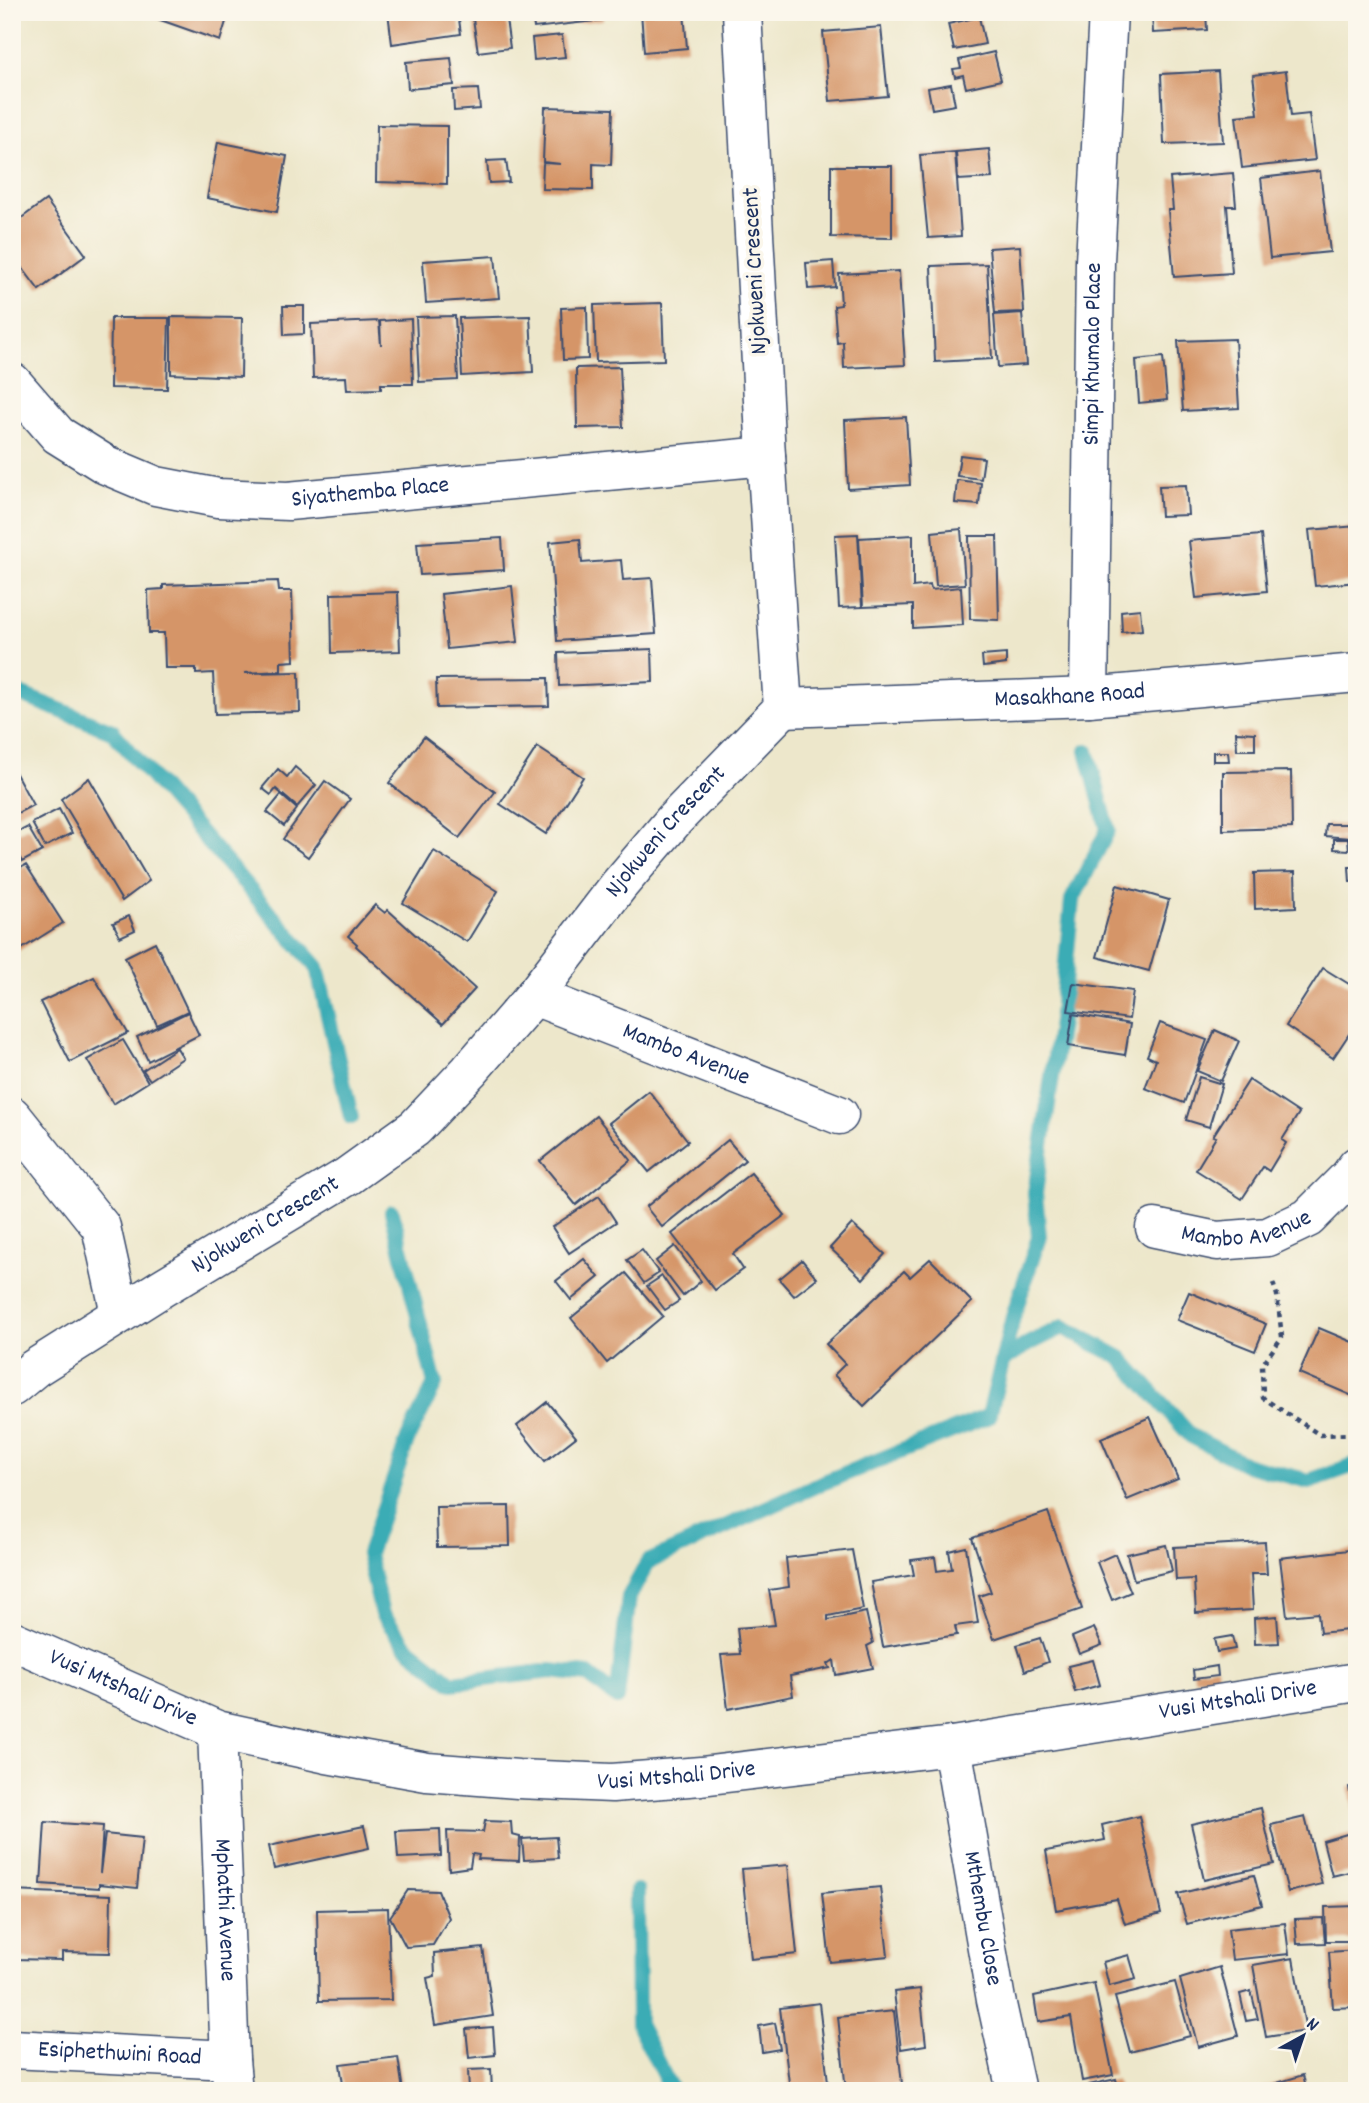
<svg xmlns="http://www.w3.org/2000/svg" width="1369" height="2103" viewBox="0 0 1369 2103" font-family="Dekko,sans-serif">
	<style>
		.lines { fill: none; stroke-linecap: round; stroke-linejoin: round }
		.stream { stroke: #3bacb5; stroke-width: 16 }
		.building { fill: #d59567 }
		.minor-casing { stroke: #3a4b6e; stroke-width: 41 }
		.tertiary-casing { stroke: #3a4b6e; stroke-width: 41 }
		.path { stroke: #3a4b6e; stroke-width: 4.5; stroke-dasharray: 5 5; stroke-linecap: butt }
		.minor { stroke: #fff; stroke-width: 38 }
		.tertiary { stroke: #fff; stroke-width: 38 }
		.labels { text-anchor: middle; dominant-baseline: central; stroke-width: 7; stroke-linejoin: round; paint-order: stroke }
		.street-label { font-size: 24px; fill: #1b2f5e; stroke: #fbf7ec }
	</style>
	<rect width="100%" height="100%" fill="#fbf7ec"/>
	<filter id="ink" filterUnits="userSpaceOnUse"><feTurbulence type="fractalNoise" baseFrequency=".0143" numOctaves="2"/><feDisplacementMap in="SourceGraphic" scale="14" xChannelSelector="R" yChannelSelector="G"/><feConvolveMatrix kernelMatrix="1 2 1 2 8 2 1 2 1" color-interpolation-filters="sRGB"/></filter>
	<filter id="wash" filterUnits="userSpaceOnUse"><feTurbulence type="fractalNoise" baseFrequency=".00686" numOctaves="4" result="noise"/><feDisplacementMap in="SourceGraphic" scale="28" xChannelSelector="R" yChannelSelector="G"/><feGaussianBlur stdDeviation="1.57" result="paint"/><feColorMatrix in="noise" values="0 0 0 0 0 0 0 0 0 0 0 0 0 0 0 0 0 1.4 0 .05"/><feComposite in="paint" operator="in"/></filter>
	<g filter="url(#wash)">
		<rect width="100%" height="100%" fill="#ede7cb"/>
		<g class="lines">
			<!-- stream -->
			<g class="stream">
				<path d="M12,691l100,40 205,236 34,150"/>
				<path d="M392,1212l43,172 -27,54 -40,116 14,60 25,33 45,36 99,-12 37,4 29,23"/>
				<path d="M1003,1360l25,-16 35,-17 58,31 70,78 56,29 62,16 48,-17"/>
				<path d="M617,1698l12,-101 19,-35 169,-77 172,-69 24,-99 26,-80 -4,-44 26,-178 11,-115 36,-70 -21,-79"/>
				<path d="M637,1891l1,133 34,67"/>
			</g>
		</g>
		<g id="blocks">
			<!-- building -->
			<g class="building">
				<path d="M153,12h76l-9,29 -68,-24z"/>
				<path d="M388,12h70l3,22 -69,10z"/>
				<path d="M472,12h33l5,36 -32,4z"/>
				<path d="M532,12h70l1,8 -69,8z"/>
				<path d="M641,12h43l3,36 -43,4z"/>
				<path d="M1152,12h54l1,18 -54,3z"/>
				<path d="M979,17l6,27 -31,6 -6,-26z"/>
				<path d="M881,27l7,69 -58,5 -7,-69z"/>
				<path d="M562,35l3,22 -31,3 -2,-22z"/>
				<path d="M994,52l7,28 -35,8 -3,-13 -8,2 -2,-8 8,-1 -2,-8z"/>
				<path d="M451,58l3,27 -46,4 -2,-27z"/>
				<path d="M1218,71l5,71 -59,2 -3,-70z"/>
				<path d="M1286,71l5,45 18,-2 6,46 -73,8 -6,-52 22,-2 -5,-39z"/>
				<path d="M951,84l4,21 -23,4 -4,-21z"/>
				<path d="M478,89l2,20 -26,2 -1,-21z"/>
				<path d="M545,107l68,2 -2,56 -18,-1v26l-51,-1 1,-26 18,1 -18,-2z"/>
				<path d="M377,125l70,1v58l-71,-2z"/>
				<path d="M218,142l69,14 -10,56 -70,-14z"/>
				<path d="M989,149l3,29 -34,2 -2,-28z"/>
				<path d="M955,152l6,84 -33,2 -8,-83z"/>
				<path d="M506,160l3,22 -20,1 -2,-22z"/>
				<path d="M831,166h61v72l-61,-1z"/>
				<path d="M1320,171l10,81 -60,6 -9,-80z"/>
				<path d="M1233,173l3,33h-9l5,67 -58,4 -6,-67h5l-3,-32z"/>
				<path d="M46,200l40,55 -47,35 -27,-36v-29z"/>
				<path d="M1020,246l4,66 -29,1 -6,-65z"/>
				<path d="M495,256l4,42 -73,5 -3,-42z"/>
				<path d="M833,261l2,26 -27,2 -2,-26z"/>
				<path d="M987,264l5,95 -57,3 -4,-96z"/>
				<path d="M899,271l6,94 -61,3 -1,-26 -6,1 -3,-37 7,-1 -2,-31z"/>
				<path d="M662,303l2,57 -68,2 -2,-57z"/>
				<path d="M283,306h21v28l-20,1z"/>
				<path d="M587,307l1,52 -25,1 -2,-52z"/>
				<path d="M1022,313l4,52 -28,2 -4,-52z"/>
				<path d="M455,316l3,64 -39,2 -3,-65z"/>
				<path d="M530,316l3,56 -71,4 -3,-58z"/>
				<path d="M171,317l71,1 -1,59 -70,-3z"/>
				<path d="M111,318h58l-2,71 -57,-1z"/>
				<path d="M411,319l2,65h-32v5l-34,1 -1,-13 -33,1 -2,-54 68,-3 2,24 -1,-24z"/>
				<path d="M1235,339l4,69 -56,3 -5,-70z"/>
				<path d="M1163,357l4,43 -28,3 -3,-43z"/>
				<path d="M620,367l3,60 -46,1 -1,-60z"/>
				<path d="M906,417l4,68 -62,4 -3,-69z"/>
				<path d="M960,455l24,3 -3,21 -24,-3z"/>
				<path d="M957,480l24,3 -2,22 -24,-2z"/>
				<path d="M1186,485l2,30 -27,1 -2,-30z"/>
				<path d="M1357,526v56l-42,4 -6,-56z"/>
				<path d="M961,529l4,55 -29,2 -4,-54z"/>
				<path d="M858,534l4,73 -23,1 -4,-73z"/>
				<path d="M913,535v52l17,-2 1,5 30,-3 2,38 -50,3v-23l-50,2 -4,-69z"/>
				<path d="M1261,535l6,56 -71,7 -7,-57z"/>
				<path d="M969,536h28l2,84 -29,-1z"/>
				<path d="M502,538l2,32 -84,5 -3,-32z"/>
				<path d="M580,539l2,24 39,-3 2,20 29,-2 4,56 -99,7 -7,-99z"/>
				<path d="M278,581l1,10h13l2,70 -13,1v9l-37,2 55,-1 1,40 -85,2 -2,-41 -17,1v-6h-31l-1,-35h-15l-1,-43 15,-1v-4z"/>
				<path d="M512,586l6,56 -71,7 -6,-55z"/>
				<path d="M398,592l2,59 -68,2 -1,-59z"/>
				<path d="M1140,609l2,21 -20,2 -1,-21z"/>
				<path d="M652,649l1,33 -94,4 -1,-33z"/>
				<path d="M1006,654v10l-23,3 -1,-11z"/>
				<path d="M548,678l1,28 -112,2 -1,-29z"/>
				<path d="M1236,732l19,1v17h-18z"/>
				<path d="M424,737l71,55 -36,46 -70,-55z"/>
				<path d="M537,747l46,30 -37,57 -46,-30z"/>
				<path d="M1213,752h15l1,9h-16z"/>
				<path d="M295,767l21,18 -19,22 -21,-18 -5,6 -9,-7 16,-19 9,8z"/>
				<path d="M14,770l19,35 -21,11v-45z"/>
				<path d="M1291,771l1,57 -69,2v-58z"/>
				<path d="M89,778l60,103 -27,20 -61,-102z"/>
				<path d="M325,781l25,18 -42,58 -25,-18z"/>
				<path d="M281,795l16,14 -13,17 -17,-14z"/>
				<path d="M59,809l13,24 -27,14 -13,-24z"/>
				<path d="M1326,824h26l-1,14 -26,-2z"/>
				<path d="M28,827l14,24 -20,11 -10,-19v-8z"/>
				<path d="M1334,839h14l1,11 -15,-1z"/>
				<path d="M12,850l8,13 -8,5z"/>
				<path d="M434,851l64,40 -31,51 -64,-39z"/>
				<path d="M26,865l37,58 -51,32v-82z"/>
				<path d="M1349,867h8v15h-7z"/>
				<path d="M1295,872l1,35 -41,2 -1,-36z"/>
				<path d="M1117,885l52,15 -20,71 -52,-14z"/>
				<path d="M375,905l10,8 3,-3 87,79 -32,35 -87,-78 1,-2 -9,-8z"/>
				<path d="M129,916l6,14 -15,7 -7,-14z"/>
				<path d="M155,942l33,69 -31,14 -32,-68z"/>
				<path d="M1323,968l34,21v33l-24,36 -47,-32z"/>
				<path d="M94,977l34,56 -58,29 -30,-60z"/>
				<path d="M1073,983l60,8 -4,28 -61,-8z"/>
				<path d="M188,1012l11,23 -51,26 -11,-24z"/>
				<path d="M1073,1014l57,10 -5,31 -57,-9z"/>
				<path d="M1160,1023l47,17 -23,63 -39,-15 11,-28 -9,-4z"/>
				<path d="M1215,1030l24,11 -18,40 -24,-10z"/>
				<path d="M123,1040l25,42 -35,22 -26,-44z"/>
				<path d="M177,1048l6,10 -33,22 -7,-10z"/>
				<path d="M1199,1077l23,7 -13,43 -23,-7z"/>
				<path d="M1249,1080l50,33 -17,27 4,3 -17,28 -6,-4 -21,32 -46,-29 20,-33 -3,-1z"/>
				<path d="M649,1091l39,50 -39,31 -40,-49z"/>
				<path d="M596,1116l35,44 -55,45 -36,-44z"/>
				<path d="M728,1140l17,20 -83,67 -16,-20z"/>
				<path d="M751,1173l34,42 -52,39 10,15 -28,21 -43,-56z"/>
				<path d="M599,1196l17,26 -47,31 -17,-26z"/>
				<path d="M852,1224l33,30 -22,25 -33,-31z"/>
				<path d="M675,1246l26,35 -18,15 -27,-35z"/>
				<path d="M642,1250l17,23 -15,10 -17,-23z"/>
				<path d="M584,1259l15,18 -28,23 -15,-19z"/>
				<path d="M930,1259l42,43 -108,104 -30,-31 11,-11 -19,-20 78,-73 6,6z"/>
				<path d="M802,1260l15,18 -23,18 -15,-17z"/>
				<path d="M626,1273l37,43 -56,47 -36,-45z"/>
				<path d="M662,1276l17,25 -14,9 -18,-24z"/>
				<path d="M1189,1292l77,32 -11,27 -78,-31z"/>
				<path d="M1319,1328l38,16v54l-58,-25z"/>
				<path d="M547,1402l29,35 -31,24 -28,-35z"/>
				<path d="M1150,1417l28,62 -51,21 -26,-62z"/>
				<path d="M509,1506l1,40 -73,1 -1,-40z"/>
				<path d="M1048,1512l34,97 -88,30 -15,-43 12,-4 -19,-54z"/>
				<path d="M1265,1542l2,32h-16l2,36 -57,3 -2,-34 -18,1 -2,-33z"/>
				<path d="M1166,1545l6,26 -38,9 -7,-26z"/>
				<path d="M966,1547l12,76 -23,3 2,9 -74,12 -12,-65 43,-7 -3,-15 24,-3 2,14 15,-2 -3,-18z"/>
				<path d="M1357,1549v80l-37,4 -2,-20 -31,3 -7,-58z"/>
				<path d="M852,1550l11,59 -35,7v4l38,-8 7,31 -6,3 6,22 -37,7 -2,-15 -6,4 2,4 -40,8 3,20 -65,13 -7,-54 19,-1 -3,-26 38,-3 -6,-35 20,-3 -3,-29z"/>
				<path d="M1115,1554l16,38 -19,8 -15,-38z"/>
				<path d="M1277,1616l2,27 -24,1 -1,-26z"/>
				<path d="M1094,1628l8,17 -23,9 -7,-17z"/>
				<path d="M1232,1636l3,13 -18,3 -3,-13z"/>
				<path d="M1040,1638l8,24 -23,9 -8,-26z"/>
				<path d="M1093,1660l7,25 -25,7 -7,-26z"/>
				<path d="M1217,1666l1,10 -24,3 -1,-9z"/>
				<path d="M1357,1786v37h-2l-6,-36z"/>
				<path d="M1261,1808l13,56 -70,16 -13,-56z"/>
				<path d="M1139,1816l22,98 -36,10 -8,-25 -61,11 -10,-59 59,-11 -3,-15z"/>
				<path d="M1305,1817l17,67 -34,8 -17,-67z"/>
				<path d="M485,1821l26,1 1,13 8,2 -1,24 -41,-2 1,-4 -7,-1 -2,13 -21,3 -2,-39 36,1z"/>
				<path d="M45,1822l58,4 -3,47 5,-39 37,4 -5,50 -38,-4v4l-58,-4z"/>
				<path d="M364,1826l5,22 -95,21 -5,-23z"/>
				<path d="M440,1829l1,27 -43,2 -2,-27z"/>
				<path d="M1350,1833l7,24v13l-25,6 -9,-35z"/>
				<path d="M556,1837l2,21 -34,2 -2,-21z"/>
				<path d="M788,1865l9,89 -46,5 -9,-90z"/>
				<path d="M1254,1875l8,30 -75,19 -9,-30z"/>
				<path d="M880,1887l8,69 -58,6 -8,-69z"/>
				<path d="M408,1890l30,1 11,27 -16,27 -27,2 -16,-30z"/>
				<path d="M12,1891l99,4 -1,58 -48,-1v8l-50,-1z"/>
				<path d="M1357,1906v35h-31l-1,-34z"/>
				<path d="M388,1908l3,92 -72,1 -2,-91z"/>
				<path d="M1323,1918l2,25 -28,1 -2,-25z"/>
				<path d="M1285,1923l4,31 -57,6 -4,-31z"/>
				<path d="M483,1948l10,68 -58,9 -8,-47 8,-2 -1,-23z"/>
				<path d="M1357,1950v57l-24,1 -4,-56z"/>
				<path d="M1129,1955l7,24 -27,7 -6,-24z"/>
				<path d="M1293,1958l13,73 -40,6 -13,-72z"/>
				<path d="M1220,1967l18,69 -40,11 -18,-68z"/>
				<path d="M1175,1982l15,54 -60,16 -15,-55z"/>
				<path d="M1094,1983l19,92 -31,6 -11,-64 -33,5 -4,-26z"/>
				<path d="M920,1989l6,56 -25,4 -7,-57z"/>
				<path d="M1251,1991l7,28 -12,2 -6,-27z"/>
				<path d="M819,2003l10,88h-39l-10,-83z"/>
				<path d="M894,2011l8,73 -56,6 -8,-73z"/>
				<path d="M775,2023l5,26 -18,3 -3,-26z"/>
				<path d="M493,2027l2,28 -26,3 -3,-29z"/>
				<path d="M398,2057l5,34h-59l-4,-27z"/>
				<path d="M491,2069l1,22h-23l-1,-21z"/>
				<path d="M1303,2075l4,16h-52l-1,-1z"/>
				<path d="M1116,2079l3,12h-29l-1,-6z"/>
			</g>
		</g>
	</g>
	<g filter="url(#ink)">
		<use href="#blocks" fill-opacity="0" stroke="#3a4b6e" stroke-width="2"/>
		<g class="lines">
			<!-- minor casing -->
			<g class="minor-casing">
				<g id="minor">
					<path id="s1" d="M12,382l46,53 48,30 50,21 62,12 70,3 478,-45"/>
					<path id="s2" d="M1089,697l6,-436 13,-249"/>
					<path id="s3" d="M783,708l306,-11 268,-24"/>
					<path id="s4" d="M534,996l305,119"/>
					<path d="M12,1116l89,111 19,86"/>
					<path id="s5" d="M1155,1228l62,13 51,-4 40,-19 41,-41 8,-11"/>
					<path id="s6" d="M12,1387l23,-19 127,-80 186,-112 67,-48 54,-57 65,-75 85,-111 56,-66 108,-111 -17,-252 -24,-444"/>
					<path id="s7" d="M217,1730l13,330 3,31"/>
					<path id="s8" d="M952,1746l44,254 20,91"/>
					<path id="s9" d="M12,2049l218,11"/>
				</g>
			</g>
			<!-- tertiary casing -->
			<g class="tertiary-casing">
				<g id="tertiary">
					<path id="s10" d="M12,1640l205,90 110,24 100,18 91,7 94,4 89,-7 251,-30 405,-64"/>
				</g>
			</g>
			<!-- path -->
			<path class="path" d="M1273,1283l4,12 5,42 -20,28 1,33 57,37 37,-1"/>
			<!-- minor -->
			<use href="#minor" class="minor"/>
			<!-- tertiary -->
			<use href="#tertiary" class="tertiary"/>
		</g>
	</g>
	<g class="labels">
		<!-- street labels -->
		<g class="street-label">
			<text transform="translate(756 271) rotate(-93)">Njokweni Crescent</text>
			<text stroke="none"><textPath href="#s2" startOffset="343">Simpi Khumalo Place</textPath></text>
			<text stroke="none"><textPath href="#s1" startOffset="397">Siyathemba Place</textPath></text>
			<text stroke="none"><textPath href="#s3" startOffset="287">Masakhane Road</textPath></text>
			<text stroke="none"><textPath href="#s6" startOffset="868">Njokweni Crescent</textPath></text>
			<text stroke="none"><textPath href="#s4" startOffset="163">Mambo Avenue</textPath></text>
			<text stroke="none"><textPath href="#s5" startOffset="94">Mambo Avenue</textPath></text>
			<text stroke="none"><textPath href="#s6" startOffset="301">Njokweni Crescent</textPath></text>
			<text stroke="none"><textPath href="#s10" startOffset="121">Vusi Mtshali Drive</textPath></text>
			<text stroke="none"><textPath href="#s10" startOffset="1255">Vusi Mtshali Drive</textPath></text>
			<text stroke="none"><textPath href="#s10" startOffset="688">Vusi Mtshali Drive</textPath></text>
			<text stroke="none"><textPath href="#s7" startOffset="180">Mphathi Avenue</textPath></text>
			<text stroke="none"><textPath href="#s8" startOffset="175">Mthembu Close</textPath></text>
			<text stroke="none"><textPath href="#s9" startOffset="108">Esiphethwini Road</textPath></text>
		</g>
	</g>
	<!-- margin -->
	<rect width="1369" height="2103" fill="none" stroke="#fbf7ec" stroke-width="42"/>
	<!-- north arrow -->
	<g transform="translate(1303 2036) rotate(40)" stroke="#fbf7ec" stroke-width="5" paint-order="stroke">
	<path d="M0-5L12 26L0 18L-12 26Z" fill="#1b2f5e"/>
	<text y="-10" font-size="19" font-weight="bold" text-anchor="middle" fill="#1b2f5e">N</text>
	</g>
</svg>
